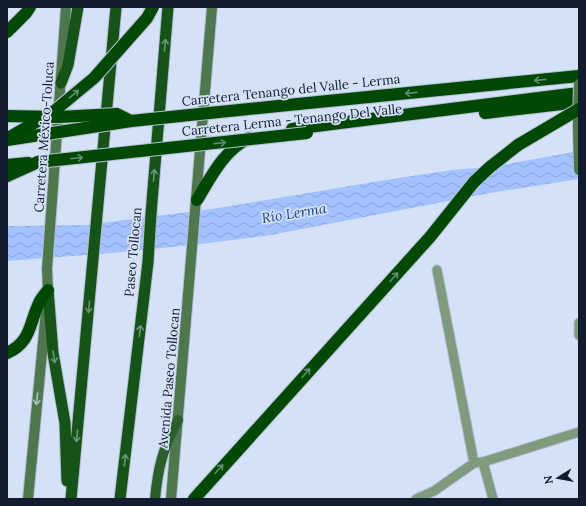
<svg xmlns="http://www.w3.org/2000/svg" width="586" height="506" viewBox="0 0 586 506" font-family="Lora,serif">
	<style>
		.water { fill: url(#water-waves) }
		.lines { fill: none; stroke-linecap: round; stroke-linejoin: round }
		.minor-casing { stroke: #b2bed2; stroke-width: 11 }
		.secondary-casing { stroke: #b2bed2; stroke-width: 12 }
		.primary-casing { stroke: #b2bed2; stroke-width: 12 }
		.trunk-casing { stroke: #b2bed2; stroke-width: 13 }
		.motorway-casing { stroke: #b2bed2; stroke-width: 14 }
		.minor { stroke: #7f9a7d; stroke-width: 9 }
		.secondary { stroke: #4f774d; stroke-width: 10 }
		.primary { stroke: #2b5e2a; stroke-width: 10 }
		.trunk { stroke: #165318; stroke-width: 11 }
		.motorway { stroke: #014805; stroke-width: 12 }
		.secondary-bridge-casing { stroke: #b2bed2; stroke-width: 12; stroke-linecap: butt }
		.motorway-bridge-casing { stroke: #b2bed2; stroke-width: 14; stroke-linecap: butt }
		.secondary-bridge { stroke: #4f774d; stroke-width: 10 }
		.motorway-bridge { stroke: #014805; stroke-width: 12 }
		.oneway { stroke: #6c937c }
		.oneway2 { stroke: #608d71 }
		.oneway3 { stroke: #adc1c3 }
		.labels { text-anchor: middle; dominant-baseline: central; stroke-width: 3.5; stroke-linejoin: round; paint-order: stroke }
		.street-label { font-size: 13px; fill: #121c2f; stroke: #d5e1f6 }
		.water-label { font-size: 14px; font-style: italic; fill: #1b4195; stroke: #d5e1f6 }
	</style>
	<defs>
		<pattern id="water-waves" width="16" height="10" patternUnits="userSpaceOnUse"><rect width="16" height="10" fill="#a3c2ff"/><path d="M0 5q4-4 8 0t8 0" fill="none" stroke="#8ba6db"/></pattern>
	</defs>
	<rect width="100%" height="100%" fill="#d5e1f6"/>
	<!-- water -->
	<path class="water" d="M579,151v28l-89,14 -219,42 -70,9 -90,9 -104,8v-35l81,-1 29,-4 95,-12 180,-30 60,-9 38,-3z"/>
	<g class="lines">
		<!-- minor casing -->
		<g class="minor-casing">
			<g id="minor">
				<path d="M437,270l37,193"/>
				<path d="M579,323v12"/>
				<path d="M483,462l10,37"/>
				<path d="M416,499l18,-8 40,-28 9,-1 96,-30"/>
			</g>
		</g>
		<!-- secondary casing -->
		<g class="secondary-casing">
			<g id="secondary">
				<path d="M28,499l20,-209 -1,-21 19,-262"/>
				<path d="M171,499l41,-492"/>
			</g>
		</g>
		<!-- primary casing -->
		<g class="primary-casing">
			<path id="primary" d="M155,499c3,-32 8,-51 23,-79"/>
		</g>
		<!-- trunk casing -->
		<g class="trunk-casing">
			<g id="trunk">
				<path d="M61,83l7,-18 10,-58"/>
				<path d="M48,290l5,63 12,70 2,58"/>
				<path d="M71,499l45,-492"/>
				<path d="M120,499l28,-237 3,-48 17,-207"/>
			</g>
		</g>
		<!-- motorway casing -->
		<g class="motorway-casing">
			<g id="motorway">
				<path d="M7,32l19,-19 4,-6"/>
				<path d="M298,104l281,-28"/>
				<path d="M485,113l94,-11"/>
				<path d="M292,129l287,-36"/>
				<path d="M7,165l21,-2"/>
				<path d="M7,176l31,-14"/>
				<path d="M197,200c14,-23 26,-49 52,-62"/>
				<path d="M7,353c25,-11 22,-31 33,-52 2,-4 5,-7 8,-11"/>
				<path d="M194,499l236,-262 44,-55 16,-15 28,-22"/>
			</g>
		</g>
		<!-- minor -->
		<use href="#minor" class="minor"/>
		<!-- secondary -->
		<use href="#secondary" class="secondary"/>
		<!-- primary -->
		<use href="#primary" class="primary"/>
		<!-- trunk -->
		<use href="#trunk" class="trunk"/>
		<!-- motorway -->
		<use href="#motorway" class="motorway"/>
		<!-- secondary-bridge casing -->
		<g class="secondary-bridge-casing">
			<path id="secondary-bridge" d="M579,84l-1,42 1,44"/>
		</g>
		<!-- motorway-bridge casing -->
		<g class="motorway-bridge-casing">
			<g id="motorway-bridge">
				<path d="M7,116l51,1 59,-3 14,7"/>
				<path d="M10,137l43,-25 41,-34 53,-60 6,-11"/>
				<path d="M7,140l124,-19 167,-17"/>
				<path d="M518,145l61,-36"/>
				<path d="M38,162l269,-29"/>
			</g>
		</g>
		<!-- secondary-bridge -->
		<use href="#secondary-bridge" class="secondary-bridge"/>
		<!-- motorway-bridge -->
		<use href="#motorway-bridge" class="motorway-bridge"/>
	</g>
	<!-- one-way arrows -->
	<defs><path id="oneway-shaft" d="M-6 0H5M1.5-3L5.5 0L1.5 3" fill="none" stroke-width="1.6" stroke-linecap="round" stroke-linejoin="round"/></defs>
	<g class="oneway">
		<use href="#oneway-shaft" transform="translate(165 45) rotate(-85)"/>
		<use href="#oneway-shaft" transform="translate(154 175) rotate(-85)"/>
		<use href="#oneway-shaft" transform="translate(89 307) rotate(95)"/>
		<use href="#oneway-shaft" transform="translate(140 331) rotate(-83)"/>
		<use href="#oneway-shaft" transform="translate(54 357) rotate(81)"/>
		<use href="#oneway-shaft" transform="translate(77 436) rotate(95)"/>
		<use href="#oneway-shaft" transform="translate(125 460) rotate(-83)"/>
	</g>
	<g class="oneway2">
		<use href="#oneway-shaft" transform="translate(540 80) rotate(174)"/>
		<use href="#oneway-shaft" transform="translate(411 93) rotate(174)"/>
		<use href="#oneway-shaft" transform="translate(74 94) rotate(-40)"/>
		<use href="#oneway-shaft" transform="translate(220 143) rotate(-6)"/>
		<use href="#oneway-shaft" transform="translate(77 158) rotate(-6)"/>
		<use href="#oneway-shaft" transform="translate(394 277) rotate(-48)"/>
		<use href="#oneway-shaft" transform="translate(306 373) rotate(-48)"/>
		<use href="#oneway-shaft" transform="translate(219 469) rotate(-48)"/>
	</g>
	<use class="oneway3" href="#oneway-shaft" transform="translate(37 399) rotate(95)"/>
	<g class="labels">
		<!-- street labels -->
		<g class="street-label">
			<text transform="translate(291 90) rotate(-6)">Carretera Tenango del Valle - Lerma</text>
			<text transform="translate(292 120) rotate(-6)">Carretera Lerma - Tenango Del Valle</text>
			<text transform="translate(44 137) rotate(-86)">Carretera México-Toluca</text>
			<text transform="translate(133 252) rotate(-85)">Paseo Tollocan</text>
			<text transform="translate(169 378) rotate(-85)">Avenida Paseo Tollocan</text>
		</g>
		<!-- water labels -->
		<g class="water-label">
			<text transform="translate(294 213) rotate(-9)">Río Lerma</text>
		</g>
	</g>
	<!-- border -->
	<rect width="586" height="506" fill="none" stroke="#121c2f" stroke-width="16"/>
	<!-- north arrow -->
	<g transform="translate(558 478) rotate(259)" stroke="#d5e1f6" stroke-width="3" paint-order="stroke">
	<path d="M0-3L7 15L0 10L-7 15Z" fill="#121c2f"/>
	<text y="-6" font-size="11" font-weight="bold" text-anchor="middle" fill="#121c2f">N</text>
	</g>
</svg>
